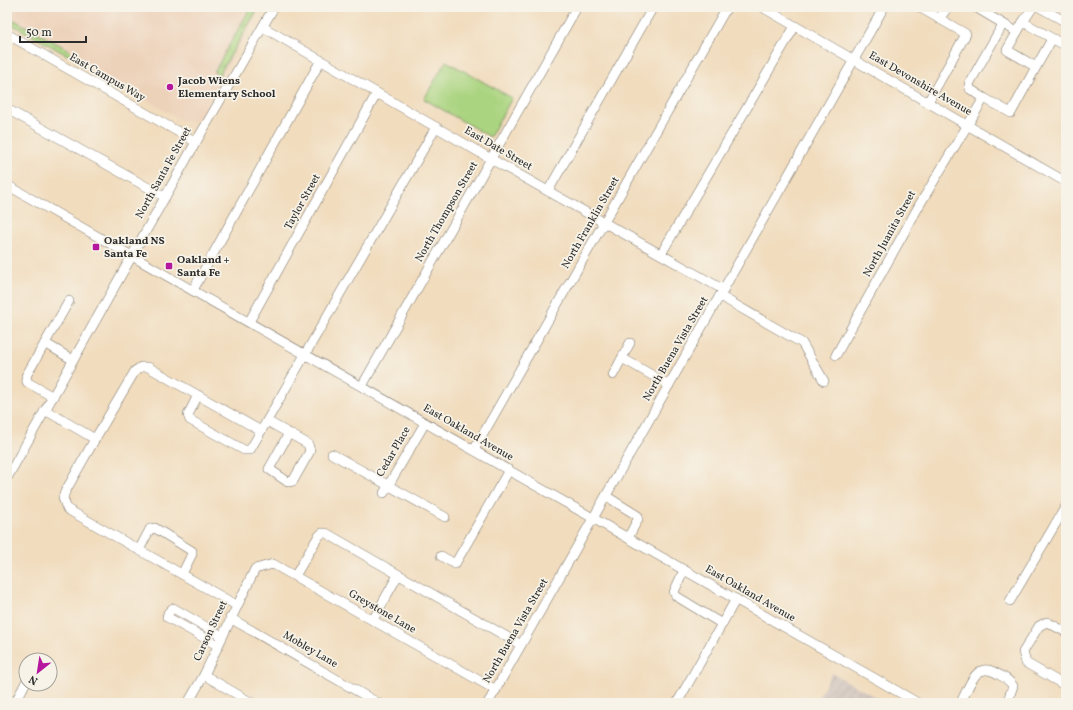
<svg xmlns="http://www.w3.org/2000/svg" width="1073" height="710" viewBox="0 0 1073 710" font-family="Vollkorn,serif">
	<style>
		.built { fill: #edd2ba }
		.industrial { fill: url(#industrial-furrows) }
		.grass { fill: url(#grass-tufts); stroke: #6a8056 }
		.pitch { fill: #aad480; stroke: #6a8056 }
		.lines { fill: none; stroke-linecap: round; stroke-linejoin: round }
		.minor-casing { stroke: #70695e; stroke-width: 10 }
		.minor { stroke: #fff; stroke-width: 9 }
		.poi-dot { fill: #b5179e; stroke: #f7f3e8; stroke-width: 1.5 }
		.labels { text-anchor: middle; dominant-baseline: central; stroke-width: 3.5; stroke-linejoin: round; paint-order: stroke }
		.street-label { font-size: 11px; fill: #2b2b2b; stroke: #f7f3e8 }
		.poi-label { font-size: 11px; font-weight: bold; fill: #2b2b2b; stroke: #f7f3e8; text-anchor: start }
	</style>
	<defs>
		<pattern id="industrial-furrows" width="10" height="10" patternUnits="userSpaceOnUse"><rect width="10" height="10" fill="#cec1ba"/><path d="M-1 1l2-2M0 10L10 0M9 11l2-2" fill="none" stroke="#b1a6a0"/></pattern>
		<pattern id="grass-tufts" width="24" height="20" patternUnits="userSpaceOnUse"><rect width="24" height="20" fill="#aad480"/><path d="M3 7l-1-3M5 7V3M7 7l1-3M15 17l-1-3M17 17v-4M19 17l1-3" fill="none" stroke="#92b66f"/></pattern>
	</defs>
	<rect width="100%" height="100%" fill="#f7f3e8"/>
	<filter id="ink" filterUnits="userSpaceOnUse"><feTurbulence type="fractalNoise" baseFrequency=".025" numOctaves="2"/><feDisplacementMap in="SourceGraphic" scale="8" xChannelSelector="R" yChannelSelector="G"/><feConvolveMatrix kernelMatrix="1 2 1 2 8 2 1 2 1" color-interpolation-filters="sRGB"/></filter>
	<filter id="wash" filterUnits="userSpaceOnUse"><feTurbulence type="fractalNoise" baseFrequency=".012" numOctaves="4" result="noise"/><feDisplacementMap in="SourceGraphic" scale="16" xChannelSelector="R" yChannelSelector="G"/><feGaussianBlur stdDeviation="0.9" result="paint"/><feColorMatrix in="noise" values="0 0 0 0 0 0 0 0 0 0 0 0 0 0 0 0 0 1.4 0 .05"/><feComposite in="paint" operator="in"/></filter>
	<g filter="url(#wash)">
		<rect width="100%" height="100%" fill="#f1dcbd"/>
		<!-- built -->
		<path class="built" d="M7,7h254l-63,113 -15,1 -176,-101z"/>
		<!-- industrial -->
		<path class="industrial" d="M832,673l54,30h-71z"/>
		<!-- grass -->
		<g class="grass">
			<path d="M251,7h8l-40,68 -5,-3z"/>
			<path d="M7,16l62,34 2,2v4l-6,-2 -54,-30 -4,-4z"/>
		</g>
		<!-- pitch -->
		<path class="pitch" d="M446,61l66,37 -22,39 -66,-38z"/>
	</g>
	<g filter="url(#ink)">
		<g class="lines">
			<!-- minor casing -->
			<g class="minor-casing">
				<g id="minor">
					<path d="M762,7l304,175"/>
					<path d="M919,7l47,27 -38,68"/>
					<path d="M975,7l42,25"/>
					<path d="M1039,7l27,15"/>
					<path d="M939,19l9,-12"/>
					<path d="M1023,22l10,-15"/>
					<path d="M263,27l228,132 233,131"/>
					<path d="M7,34l189,108"/>
					<path d="M1052,39l-16,28 -29,-17 16,-28 43,24"/>
					<path d="M984,98l-14,-9 -1,-5 34,-60"/>
					<path d="M7,109l158,88"/>
					<path d="M7,185l911,518"/>
					<path d="M548,191l105,-184"/>
					<path d="M661,254l134,-228"/>
					<path d="M193,290l128,-230"/>
					<path d="M720,296l82,47 22,38"/>
					<path d="M249,322l128,-229"/>
					<path d="M45,343l24,-42"/>
					<path d="M836,355l84,-151 64,-106 27,15 25,-46"/>
					<path d="M622,358l8,-15"/>
					<path d="M613,375l9,-17 47,27"/>
					<path d="M362,386l215,-379"/>
					<path d="M198,395l-10,20 2,5 54,30h6l11,-19"/>
					<path d="M53,397l-26,-15 -1,-6 19,-33 28,17"/>
					<path d="M45,410l50,29 40,-68 6,-4h7l113,64 175,-304"/>
					<path d="M267,421l41,23 2,7 -17,30 -5,1 -19,-13 20,-36"/>
					<path d="M95,439l-30,53 -2,6 4,11 169,96"/>
					<path d="M474,450l253,-443"/>
					<path d="M332,454l113,63"/>
					<path d="M7,478l189,-336 78,-135"/>
					<path d="M384,493l41,-70"/>
					<path d="M606,496l32,20v3l-10,19"/>
					<path d="M139,550l11,-21 5,-1 37,23v3l-10,20"/>
					<path d="M441,556l14,8 54,-94"/>
					<path d="M684,570l-10,22 2,4 46,28"/>
					<path d="M295,576l23,-39 4,-4h4l195,112"/>
					<path d="M1010,601l56,-95"/>
					<path d="M230,618l148,85"/>
					<path d="M373,620l25,-45"/>
					<path d="M1066,632l-19,-10 -8,4 -16,26 3,11 40,23"/>
					<path d="M217,645l-50,-28 1,-4 5,-5 49,28"/>
					<path d="M204,675l48,28"/>
					<path d="M15,703l11,-21"/>
					<path d="M188,703l16,-28 51,-106 18,-5 223,126"/>
					<path d="M488,703l396,-696"/>
					<path d="M677,703l59,-104"/>
					<path d="M966,703l-4,-3c8,-15 14,-39 34,-27 7,4 13,6 17,13l-6,17"/>
				</g>
			</g>
			<!-- minor -->
			<use href="#minor" class="minor"/>
		</g>
	</g>
	<!-- markers -->
	<g class="poi-dot">
		<circle cx="170" cy="87" r="4"/>
		<rect x="92" y="243" width="8" height="8" rx="2"/>
		<rect x="165" y="262" width="8" height="8" rx="2"/>
	</g>
	<g class="labels">
		<!-- street labels -->
		<g class="street-label">
			<text transform="translate(107 78) rotate(30)">East Campus Way</text>
			<text transform="translate(920 84) rotate(30)">East Devonshire Avenue</text>
			<text transform="translate(498 149) rotate(30)">East Date Street</text>
			<text transform="translate(164 173) rotate(-61)">North Santa Fe Street</text>
			<text transform="translate(303 202) rotate(-61)">Taylor Street</text>
			<text transform="translate(447 212) rotate(-60)">North Thompson Street</text>
			<text transform="translate(591 223) rotate(-60)">North Franklin Street</text>
			<text transform="translate(890 234) rotate(-61)">North Juanita Street</text>
			<text transform="translate(676 349) rotate(-60)">North Buena Vista Street</text>
			<text transform="translate(468 433) rotate(30)">East Oakland Avenue</text>
			<text transform="translate(394 452) rotate(-60)">Cedar Place</text>
			<text transform="translate(750 594) rotate(30)">East Oakland Avenue</text>
			<text transform="translate(382 612) rotate(30)">Greystone Lane</text>
			<text transform="translate(211 631) rotate(-65)">Carson Street</text>
			<text transform="translate(516 631) rotate(-60)">North Buena Vista Street</text>
			<text transform="translate(310 650) rotate(30)">Mobley Lane</text>
		</g>
		<!-- poi labels -->
		<g class="poi-label">
			<text x="178" y="81">Jacob Wiens<tspan x="178" dy="13">Elementary School</tspan></text>
			<text x="104" y="241">Oakland NS<tspan x="104" dy="13">Santa Fe</tspan></text>
			<text x="177" y="260">Oakland +<tspan x="177" dy="13">Santa Fe</tspan></text>
		</g>
	</g>
	<!-- margin -->
	<rect width="1073" height="710" fill="none" stroke="#f7f3e8" stroke-width="24"/>
	<!-- north arrow -->
	<g transform="translate(38 672) rotate(210)"><circle r="19" fill="#f7f3e8" stroke="#a5a39c"/>
	<path d="M0-3L7 15L0 10L-7 15Z" fill="#b5179e"/>
	<text y="-6" font-size="11" font-weight="bold" text-anchor="middle" fill="#2b2b2b">N</text>
	</g>
	<!-- scale -->
	<path d="M20 36v6h66v-6" fill="none" stroke="#2b2b2b" stroke-width="2"/>
	<text x="26" y="36" font-size="12" fill="#2b2b2b" stroke="#f7f3e8" stroke-width="3" paint-order="stroke">50 m</text>
</svg>
